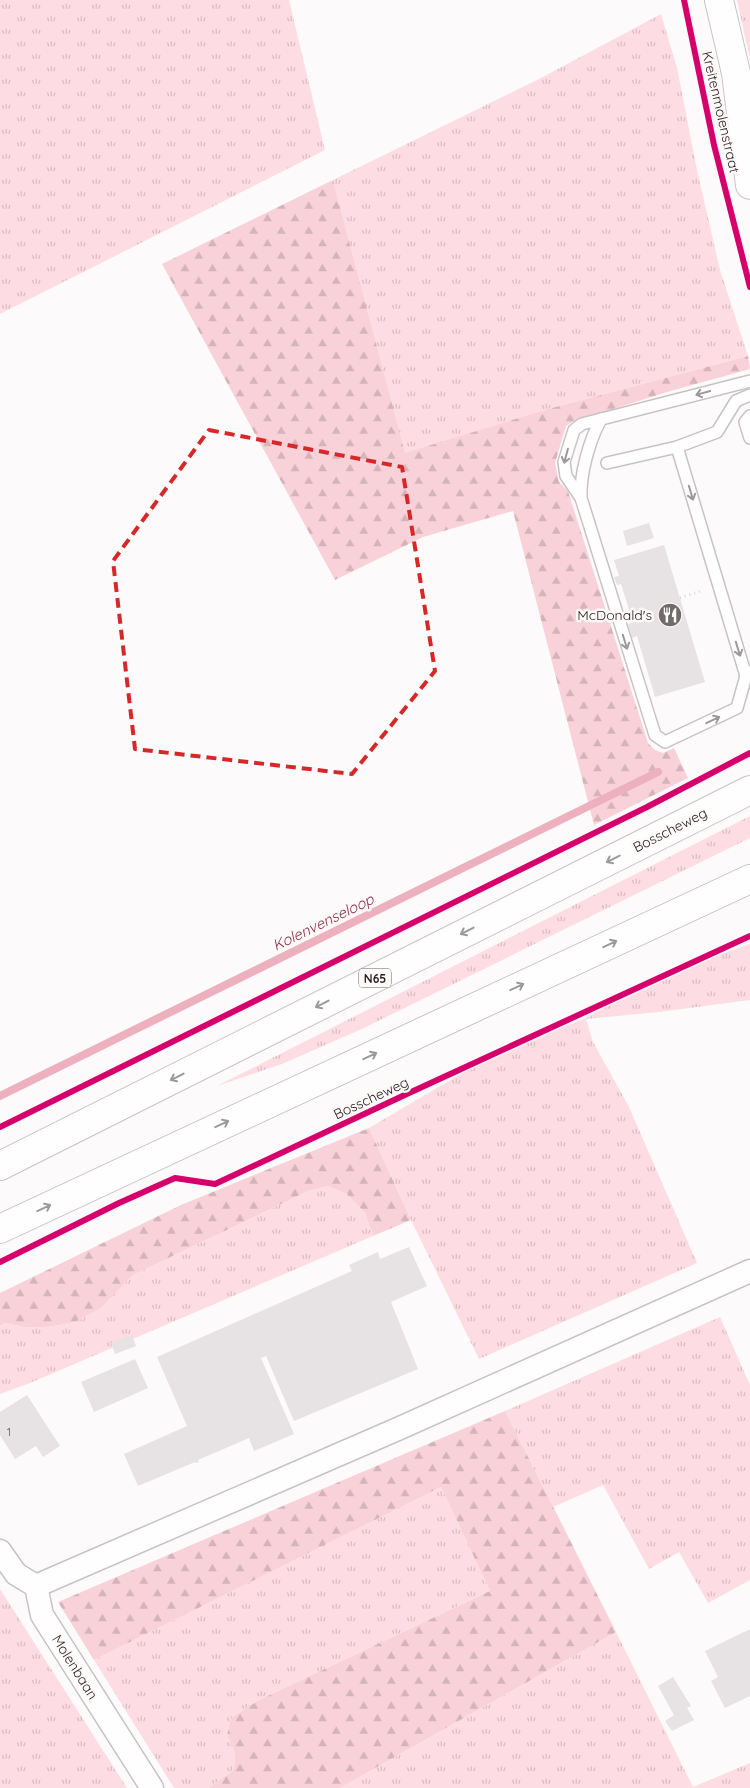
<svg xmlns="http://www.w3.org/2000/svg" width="750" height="1788" viewBox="0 0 750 1788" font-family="Quicksand,sans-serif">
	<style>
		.grass { fill: url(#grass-tufts) }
		.forest { fill: url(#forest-firs) }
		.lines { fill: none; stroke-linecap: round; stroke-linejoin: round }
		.stream { stroke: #edb0be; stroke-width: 8 }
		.building { fill: #e7e2e3 }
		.service-casing { stroke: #c7c3c4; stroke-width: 14 }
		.minor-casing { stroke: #c7c3c4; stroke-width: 25 }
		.tertiary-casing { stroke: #c7c3c4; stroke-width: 30 }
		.primary-casing { stroke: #c7c3c4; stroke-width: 30 }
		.path { stroke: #dadada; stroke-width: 3; stroke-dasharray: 1 4; stroke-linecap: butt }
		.service { stroke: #fffefe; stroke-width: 11 }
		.minor { stroke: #fffefe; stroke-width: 22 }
		.tertiary { stroke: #fffefe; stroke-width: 28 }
		.primary { stroke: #fffefe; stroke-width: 28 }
		.cycleway-casing { stroke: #fdf9f9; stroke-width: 9 }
		.cycleway { stroke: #d6006c; stroke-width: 6 }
		.oneway { stroke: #9d999a }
		.marked { fill: none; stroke: #d62828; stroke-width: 4; stroke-dasharray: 10 6; stroke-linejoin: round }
		.labels { text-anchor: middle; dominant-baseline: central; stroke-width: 5; stroke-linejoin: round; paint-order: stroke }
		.number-label { font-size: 11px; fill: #585152 }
		.shield { fill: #fdf9f9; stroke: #666060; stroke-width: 1 }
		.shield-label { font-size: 12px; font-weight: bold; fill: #261e1f }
		.street-label { font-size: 14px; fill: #261e1f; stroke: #fdf9f9 }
		.poi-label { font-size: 14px; fill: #261e1f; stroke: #fdf9f9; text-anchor: end }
		.water-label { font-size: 15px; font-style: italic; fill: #912d4c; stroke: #fdf9f9 }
	</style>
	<defs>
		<pattern id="grass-tufts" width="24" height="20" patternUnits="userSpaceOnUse" patternTransform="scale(1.25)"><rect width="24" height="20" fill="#fddde3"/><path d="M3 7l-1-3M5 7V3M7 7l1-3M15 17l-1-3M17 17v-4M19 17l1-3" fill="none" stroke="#d9bdc2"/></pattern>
		<pattern id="forest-firs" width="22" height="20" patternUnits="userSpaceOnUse" patternTransform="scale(1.25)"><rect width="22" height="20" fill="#f9d1d9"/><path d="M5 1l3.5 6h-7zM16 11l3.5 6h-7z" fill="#d5b3ba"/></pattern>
	</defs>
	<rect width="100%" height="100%" fill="#fcfafa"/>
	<!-- grass -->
	<g class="grass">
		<path d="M0,0h289l36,150 -325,164z"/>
		<path d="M737,0h13v59z"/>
		<path d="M661,14l16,54 20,102 23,100 28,86 -200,53 -143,45 -72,-274 208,-102z"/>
		<path d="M750,816v22l-386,190 -82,36 -65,22z"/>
		<path d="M750,944v56l-91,12 -73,7 7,23 36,65 68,156 -218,96 -68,-139 -42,-92 129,-76 88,-34 41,-27 46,-20z"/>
		<path d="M328,1186l19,8 18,19 8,23 -343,147 -30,11v-68l5,-3 19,4h24l27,-5 25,-13 33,-34 175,-84z"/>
		<path d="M720,1317l30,68v195l-42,23 -29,-51 -30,17 -46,-84 -50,22 -48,-96z"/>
		<path d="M441,1487l49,104 -231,109 -28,18 -4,17 8,18 -1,17 -26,18h-34l-80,-128z"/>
		<path d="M0,1589l127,199h-127z"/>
		<path d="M616,1632l77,155 57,-24v25h-410z"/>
	</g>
	<!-- forest -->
	<g class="forest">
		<path d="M333,180l72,273 143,-44 200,-53 2,13 -83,23 -95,30 -6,4 -11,37 4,19 9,9 80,252 7,7 8,3 11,-5 14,30 -94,47 -81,-314 -90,26 -88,43 -173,-316z"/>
		<path d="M369,1128l42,92 -38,16 -8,-23 -18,-19 -19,-8 -20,5 -175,84 -33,34 -25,13 -27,5h-24l-19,-4 -5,3v-33l181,-88z"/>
		<path d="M505,1411l111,221 -276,156h-132l26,-18 1,-17 -8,-18 4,-17 28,-18 231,-109 -49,-104 -347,173 -36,-58z"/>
	</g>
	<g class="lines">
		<!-- stream -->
		<path class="stream" d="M0,1096l658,-324"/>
	</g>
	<!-- building -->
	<g class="building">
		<path d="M649,523l5,15 -27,8 -4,-15z"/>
		<path d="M664,545l41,137 -50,15 -18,-61 -5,2 -4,-14 5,-2 -12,-38 -4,1 -3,-8 5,-1 -5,-16z"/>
		<path d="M409,1247l18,39 -36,16 27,67 -124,52 -28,-65 -5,2 33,76 -40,17 -5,-13 -51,22 1,2 -4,1v-1l-57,24 -14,-32 63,-28 -30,-69 195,-86 -3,-6 29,-13 2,7z"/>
		<path d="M132,1335l4,11 -21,8 -4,-11z"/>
		<path d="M135,1359l13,29 -54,24 -13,-30z"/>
		<path d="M27,1395l33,51 -17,11 -7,-11 -21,13 -15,-24v-23z"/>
		<path d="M750,1629v67l-25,12 -14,-27 7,-4 -13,-26z"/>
		<path d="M673,1677l18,29 -4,2 7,12 -22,11 -7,-10 9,-6 -16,-29z"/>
	</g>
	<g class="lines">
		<!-- service casing -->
		<g class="service-casing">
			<g id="service">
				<path d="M750,381l-168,43 -8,6 -10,32 2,14 15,22 74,237 10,7 72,-34 9,-32 4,-4"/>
				<path d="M750,416l-5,6 5,16"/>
				<path d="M677,447l69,229"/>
				<path d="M607,463l70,-16 40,-15 19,-31 14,-6"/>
				<path d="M581,498c-1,-24 8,-57 20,-79"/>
			</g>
		</g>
		<!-- minor casing -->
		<g class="minor-casing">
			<g id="minor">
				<path d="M0,1551l16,23 20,12 6,29 110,173"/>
				<path d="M36,1586l364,-158 350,-157"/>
			</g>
		</g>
		<!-- tertiary casing -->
		<g class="tertiary-casing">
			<path id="tertiary" d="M719,0l17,73 14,112"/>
		</g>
		<!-- primary casing -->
		<g class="primary-casing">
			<g id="primary">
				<path d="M0,1166l750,-376"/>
				<path d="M0,1229l750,-350"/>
			</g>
		</g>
		<!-- path -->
		<path class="path" d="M680,598l21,-7"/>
		<!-- service -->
		<use href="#service" class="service"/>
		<!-- minor -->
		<use href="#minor" class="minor"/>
		<!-- tertiary -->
		<use href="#tertiary" class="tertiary"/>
		<!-- primary -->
		<use href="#primary" class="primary"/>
		<!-- cycleway casing -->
		<g class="cycleway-casing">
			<g id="cycleway">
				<path d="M684,0l30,145 36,142"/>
				<path d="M0,1127l647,-320 103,-54"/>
				<path d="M0,1262l119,-59 56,-25 40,6 194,-91 341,-157"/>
			</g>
		</g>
		<!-- cycleway -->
		<use href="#cycleway" class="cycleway"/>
	</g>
	<!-- one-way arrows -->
	<defs><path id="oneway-shaft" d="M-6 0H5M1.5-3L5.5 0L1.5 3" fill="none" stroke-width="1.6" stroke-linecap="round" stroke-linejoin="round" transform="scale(1.25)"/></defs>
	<g class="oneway">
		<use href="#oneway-shaft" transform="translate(703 393) rotate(165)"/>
		<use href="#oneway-shaft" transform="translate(566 456) rotate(105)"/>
		<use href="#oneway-shaft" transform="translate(691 493) rotate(73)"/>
		<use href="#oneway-shaft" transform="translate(625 642) rotate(73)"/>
		<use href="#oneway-shaft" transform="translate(738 649) rotate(73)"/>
		<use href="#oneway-shaft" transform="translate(713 720) rotate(-25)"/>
		<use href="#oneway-shaft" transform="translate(613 859) rotate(153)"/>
		<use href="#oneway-shaft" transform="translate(467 931) rotate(153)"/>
		<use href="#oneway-shaft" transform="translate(610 944) rotate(-25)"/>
		<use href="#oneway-shaft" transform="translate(517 987) rotate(-25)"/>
		<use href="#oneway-shaft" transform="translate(322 1004) rotate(153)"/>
		<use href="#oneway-shaft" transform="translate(370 1056) rotate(-25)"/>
		<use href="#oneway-shaft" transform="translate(177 1077) rotate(153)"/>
		<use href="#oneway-shaft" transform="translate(222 1124) rotate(-25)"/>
		<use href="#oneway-shaft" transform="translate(44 1208) rotate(-25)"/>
	</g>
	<!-- marked area -->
	<path class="marked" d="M209,430l193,37 33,204 -83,103 -217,-25 -22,-188z"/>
	<!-- icons -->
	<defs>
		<g id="restaurant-disc" transform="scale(1.25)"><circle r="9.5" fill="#716b6c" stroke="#fdf9f9"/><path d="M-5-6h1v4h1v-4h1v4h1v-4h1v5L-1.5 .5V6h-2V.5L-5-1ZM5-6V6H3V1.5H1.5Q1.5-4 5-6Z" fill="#fff"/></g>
	</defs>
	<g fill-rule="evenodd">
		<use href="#restaurant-disc" x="670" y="615"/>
	</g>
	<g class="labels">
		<!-- number labels -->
		<g class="number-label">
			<text x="9" y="1432">1</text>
		</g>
		<!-- shield labels -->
		<rect class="shield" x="359" y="968.5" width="32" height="19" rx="4"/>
		<g class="shield-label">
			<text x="375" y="978">N65</text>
		</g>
		<!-- street labels -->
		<g class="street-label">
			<text transform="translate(721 112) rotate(77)">Kreitenmolenstraat</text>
			<text transform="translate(670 830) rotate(-27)">Bosscheweg</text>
			<text transform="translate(371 1098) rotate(-25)">Bosscheweg</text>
			<text transform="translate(75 1667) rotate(58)">Molenbaan</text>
		</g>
		<!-- poi labels -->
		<g class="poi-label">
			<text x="652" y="615">McDonald's</text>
		</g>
		<!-- water labels -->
		<g class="water-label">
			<text transform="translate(323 922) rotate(-26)">Kolenvenseloop</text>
		</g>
	</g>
</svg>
